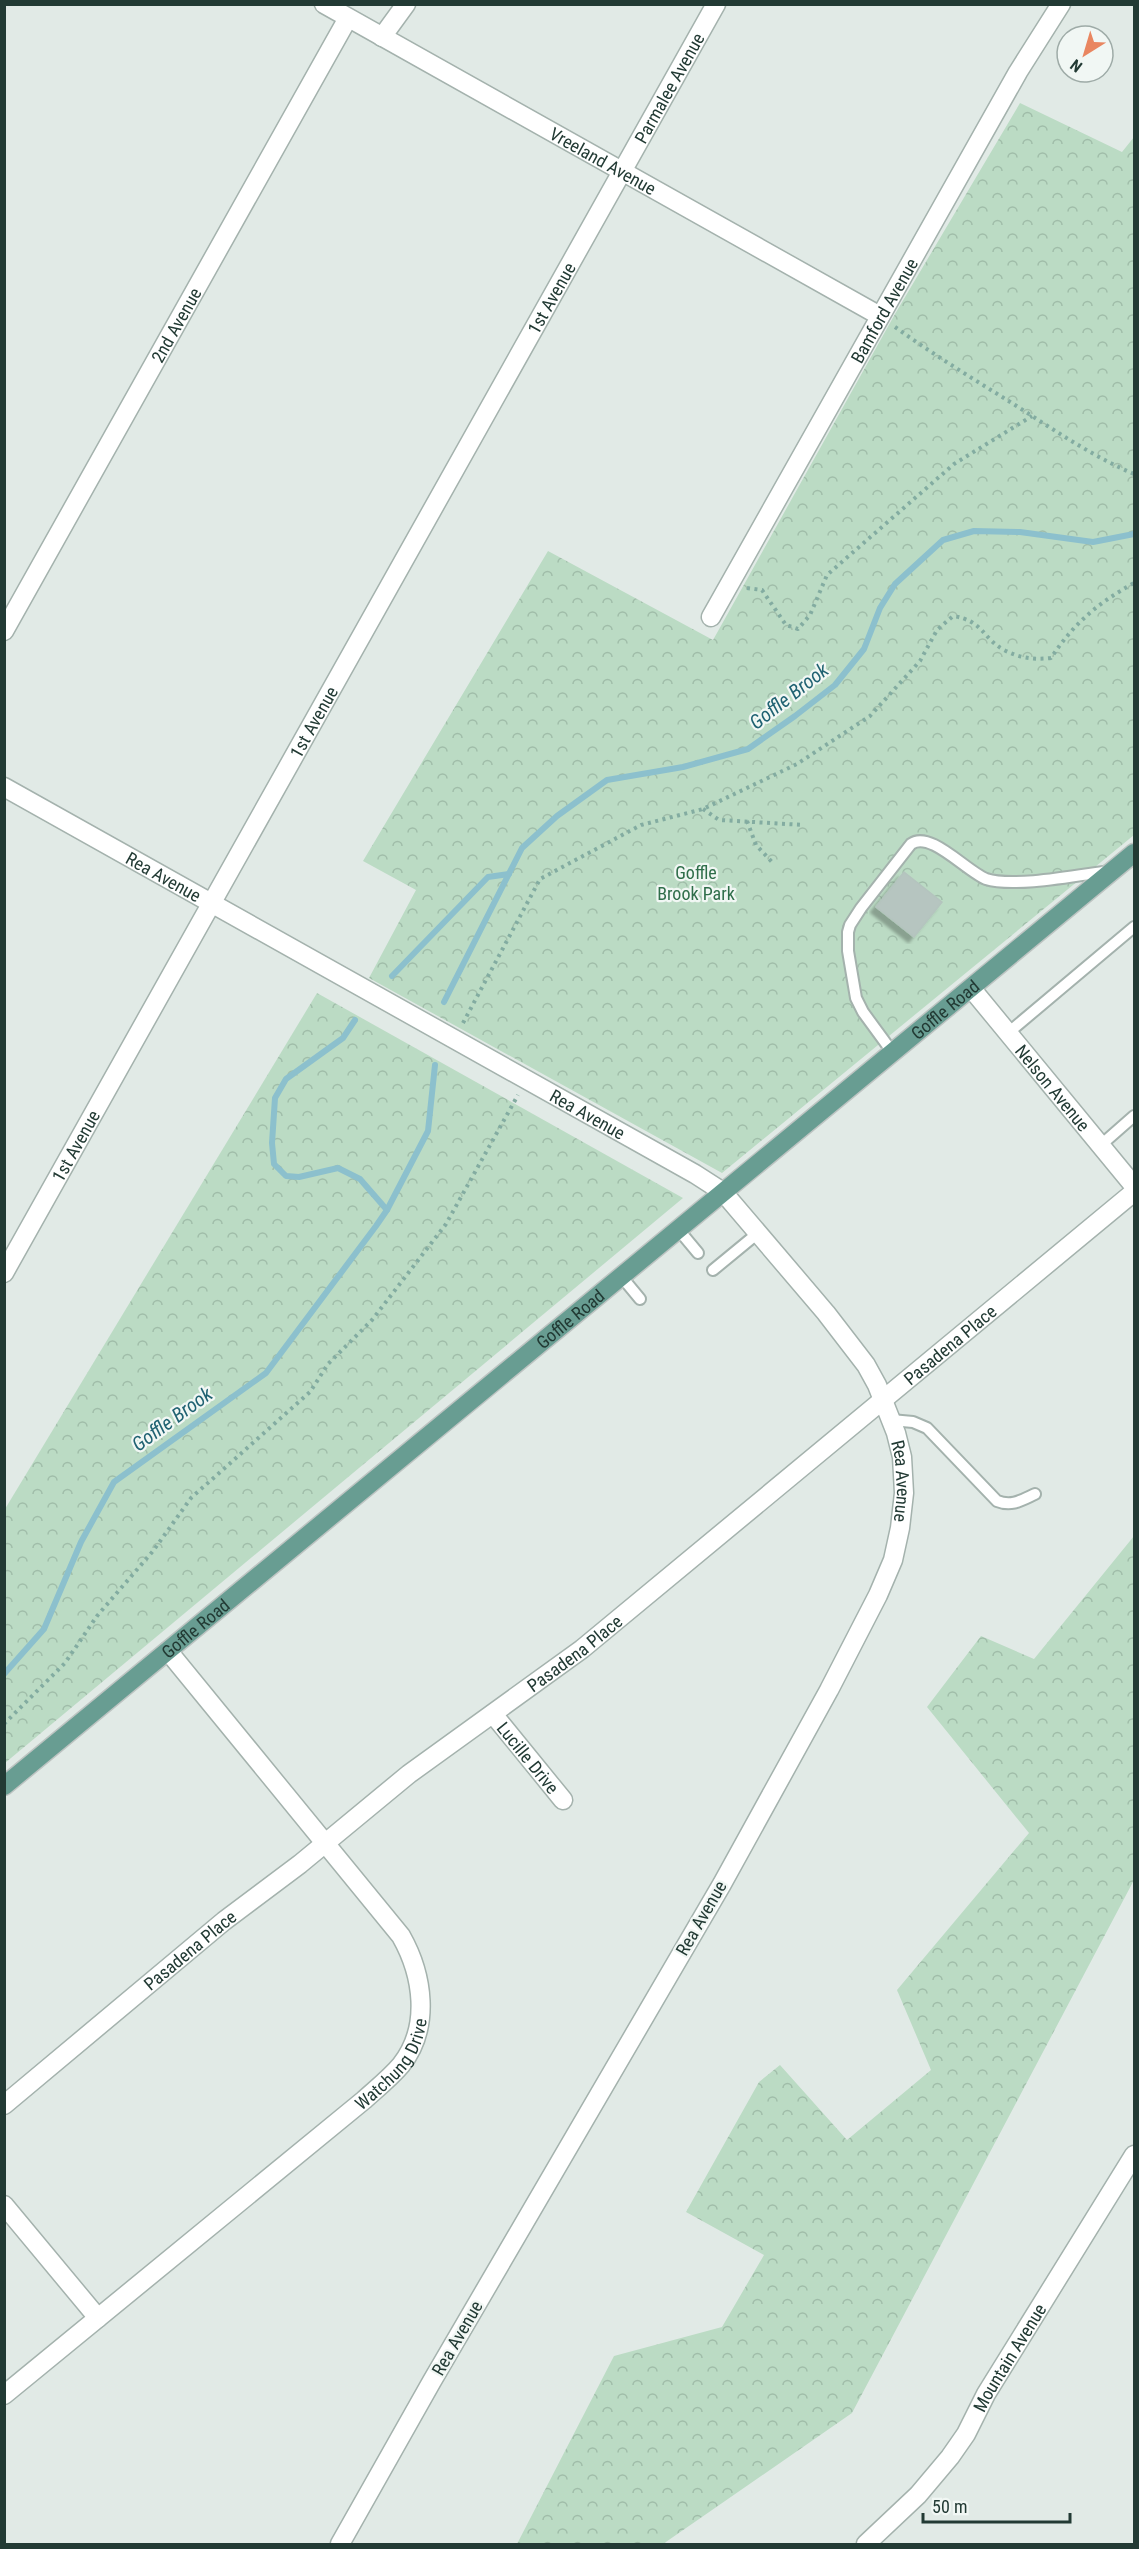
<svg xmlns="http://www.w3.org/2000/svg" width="1139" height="2549" viewBox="0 0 1139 2549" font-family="'Roboto Condensed',sans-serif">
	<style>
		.forest { fill: url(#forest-crowns) }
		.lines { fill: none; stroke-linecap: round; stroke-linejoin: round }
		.stream { stroke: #8cc0cd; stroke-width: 6 }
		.building { fill: #b6c5c0; stroke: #b4c4be; stroke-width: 1.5; filter: url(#shadow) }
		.service-casing { stroke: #a4b2ad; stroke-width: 14 }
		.minor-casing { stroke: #a4b2ad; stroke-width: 21 }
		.tertiary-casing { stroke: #a4b2ad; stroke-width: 21 }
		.primary-casing { stroke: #bdc4c2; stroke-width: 21 }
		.path { stroke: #83aca1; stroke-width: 4; stroke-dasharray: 3 4.5; stroke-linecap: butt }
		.service { stroke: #fff; stroke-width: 10 }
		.minor { stroke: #fff; stroke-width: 18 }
		.tertiary { stroke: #fff; stroke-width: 18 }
		.primary { stroke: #689d92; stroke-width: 18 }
		.labels { text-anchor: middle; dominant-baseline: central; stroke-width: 4.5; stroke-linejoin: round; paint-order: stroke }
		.street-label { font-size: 18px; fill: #223a34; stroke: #f1f7f4 }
		.park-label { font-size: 18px; fill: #2f6e4a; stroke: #f1f7f4 }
		.water-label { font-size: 20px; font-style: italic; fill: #206272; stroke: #f1f7f4 }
	</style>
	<defs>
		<pattern id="forest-crowns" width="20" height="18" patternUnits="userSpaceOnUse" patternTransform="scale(1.5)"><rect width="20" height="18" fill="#bbdbc4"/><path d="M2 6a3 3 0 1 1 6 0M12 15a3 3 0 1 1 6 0" fill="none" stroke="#a0bda9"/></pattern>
		<filter id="shadow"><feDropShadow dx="-5.5" dy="5.5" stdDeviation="1.5" flood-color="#0004"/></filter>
	</defs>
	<rect width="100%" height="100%" fill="#e1eae6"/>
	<!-- forest -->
	<g class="forest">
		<path d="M1020,103l102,49 12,-15v698l-412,338 -353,-195 47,-88 -53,-29 185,-310 165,89 182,-326z"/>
		<path d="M317,993l366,205 -678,565v-254z"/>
		<path d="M1134,1536v344l-282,533 -189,131h-146l97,-188 108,-29 42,-72 -78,-43 73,-130 21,-17 67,75 84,-70 -34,-80 132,-157 -102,-126 54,-71 53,23z"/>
	</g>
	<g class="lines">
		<!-- stream -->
		<g class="stream">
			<path d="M392,976l96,-99 21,-3"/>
			<path d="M444,1002l78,-154 35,-32 50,-36 76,-13 65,-18 47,-33 40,-31 29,-36 16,-41 15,-24 48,-44 31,-9 46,1 73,10 41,-8"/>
			<path d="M355,1020l-12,18 -57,41 -11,19 -3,45 2,21 12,12 13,1 39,-9 22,11 27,31"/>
			<path d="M4,1674l40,-45 37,-87 33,-60 152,-109 110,-147 11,-16 41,-79 7,-66"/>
		</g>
	</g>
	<!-- building -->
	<path class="building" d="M904,872l38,30 -28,35 -38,-30z"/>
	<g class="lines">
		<!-- service casing -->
		<g class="service-casing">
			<g id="service">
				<path d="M1008,1033l126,-106"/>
				<path d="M893,1053l-30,-41 -7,-14 -8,-47v-19l2,-7 11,-17 50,-64c19,-14 55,27 75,35 28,9 93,-4 124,-8"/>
				<path d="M1101,1145l33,-29"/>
				<path d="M678,1229l20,24"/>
				<path d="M713,1270l45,-37"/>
				<path d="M621,1276l19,23"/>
				<path d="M891,1420l22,2 14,6 70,73c15,6 25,-1 38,-7"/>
			</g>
		</g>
		<!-- minor casing -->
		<g class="minor-casing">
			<g id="minor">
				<path id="s1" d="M324,4l556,312"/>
				<path d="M382,37l24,-33"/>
				<path id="s2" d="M711,617l307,-545 43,-68"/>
				<path id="s3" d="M4,631l344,-613"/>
				<path id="s4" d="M971,988l163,198"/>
				<path id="s5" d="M4,1273l712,-1269"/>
				<path id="s6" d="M493,1714l70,86"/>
				<path id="s7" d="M4,2105l220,-184 76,-57 109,-90 173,-125 552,-457"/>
				<path d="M4,2205l94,113"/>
				<path id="s8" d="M4,2395l360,-295c12,-11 26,-22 37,-35 30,-38 22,-90 0,-129l-233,-285"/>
				<path id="s9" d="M866,2544l52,-49 32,-38 16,-23 20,-40 148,-239"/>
			</g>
		</g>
		<!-- tertiary casing -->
		<g class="tertiary-casing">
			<g id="tertiary">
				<path id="s10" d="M4,787l691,387 28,18 103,121 40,52 11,20 19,48 6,24 2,36 -4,35 -7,32 -15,35 -49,95 -107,194 -290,497 -92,163"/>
			</g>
		</g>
		<!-- primary casing -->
		<g class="primary-casing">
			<g id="primary">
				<path id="s11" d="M4,1786l1130,-933"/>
			</g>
		</g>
		<!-- path -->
		<g class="path">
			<path d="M895,327c39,28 80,53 120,78 39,25 77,51 119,69"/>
			<path d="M747,588l15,2 24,35 12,4 12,-14 17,-40 127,-111 78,-48"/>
			<path d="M703,809l16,11 85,5"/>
			<path d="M747,821l9,24 17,18"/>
			<path d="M463,1023l77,-144 101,-54 62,-16 94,-45 73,-48 50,-55 17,-31 16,-14c31,5 29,22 51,34 15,8 30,10 47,8 23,-35 47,-55 83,-75"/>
			<path d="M4,1724l61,-61 32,-47 56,-65 38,-53 119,-106 18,-28 44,-44 74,-96 72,-129"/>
		</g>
		<!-- service -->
		<use href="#service" class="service"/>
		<!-- minor -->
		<use href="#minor" class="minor"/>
		<!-- tertiary -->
		<use href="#tertiary" class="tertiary"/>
		<!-- primary -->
		<use href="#primary" class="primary"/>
	</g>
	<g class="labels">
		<!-- street labels -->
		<g class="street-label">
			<text stroke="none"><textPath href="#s5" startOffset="1359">Parmalee Avenue</textPath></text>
			<text stroke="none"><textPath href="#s1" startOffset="320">Vreeland Avenue</textPath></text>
			<text stroke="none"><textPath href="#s5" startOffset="1118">1st Avenue</textPath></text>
			<text stroke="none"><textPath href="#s2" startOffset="352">Bamford Avenue</textPath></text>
			<text stroke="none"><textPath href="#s3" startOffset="351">2nd Avenue</textPath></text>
			<text stroke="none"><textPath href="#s5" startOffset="632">1st Avenue</textPath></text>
			<text stroke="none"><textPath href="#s10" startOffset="183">Rea Avenue</textPath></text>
			<text stroke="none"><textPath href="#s11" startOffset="1220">Goffle Road</textPath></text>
			<text stroke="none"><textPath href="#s4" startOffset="129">Nelson Avenue</textPath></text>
			<text stroke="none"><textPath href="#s10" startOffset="669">Rea Avenue</textPath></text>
			<text stroke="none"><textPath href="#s5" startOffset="146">1st Avenue</textPath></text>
			<text stroke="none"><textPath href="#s11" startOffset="734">Goffle Road</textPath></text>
			<text stroke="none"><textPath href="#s7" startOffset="1214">Pasadena Place</textPath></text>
			<text stroke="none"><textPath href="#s10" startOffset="1173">Rea Avenue</textPath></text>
			<text stroke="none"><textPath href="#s11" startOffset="248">Goffle Road</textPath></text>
			<text stroke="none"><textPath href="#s7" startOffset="728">Pasadena Place</textPath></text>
			<text stroke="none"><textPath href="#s6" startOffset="56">Lucille Drive</textPath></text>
			<text transform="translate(701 1918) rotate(-60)">Rea Avenue</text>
			<text stroke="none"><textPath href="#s7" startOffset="242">Pasadena Place</textPath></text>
			<text stroke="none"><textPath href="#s8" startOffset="512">Watchung Drive</textPath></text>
			<text transform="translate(457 2338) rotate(-60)">Rea Avenue</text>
			<text stroke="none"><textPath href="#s9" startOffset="237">Mountain Avenue</textPath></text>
		</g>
		<!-- park labels -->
		<g class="park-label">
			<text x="696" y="872">Goffle<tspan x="696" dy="21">Brook Park</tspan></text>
		</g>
		<!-- water labels -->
		<g class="water-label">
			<text transform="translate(789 696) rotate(-38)">Goffle Brook</text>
			<text transform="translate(172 1419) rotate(-36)">Goffle Brook</text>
		</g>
	</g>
	<!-- border -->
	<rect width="1139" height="2549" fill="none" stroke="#223a34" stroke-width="12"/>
	<!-- north arrow -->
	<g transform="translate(1085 54) rotate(217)"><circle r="28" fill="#f1f7f4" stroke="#9eaba7" stroke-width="1.5"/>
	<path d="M0-4.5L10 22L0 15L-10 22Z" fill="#e98660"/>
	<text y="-9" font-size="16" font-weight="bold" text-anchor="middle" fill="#223a34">N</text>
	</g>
	<!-- scale -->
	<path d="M923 2513v9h147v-9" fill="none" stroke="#223a34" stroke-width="3"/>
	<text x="932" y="2513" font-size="18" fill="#223a34" stroke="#f1f7f4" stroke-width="4.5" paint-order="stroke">50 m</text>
</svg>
